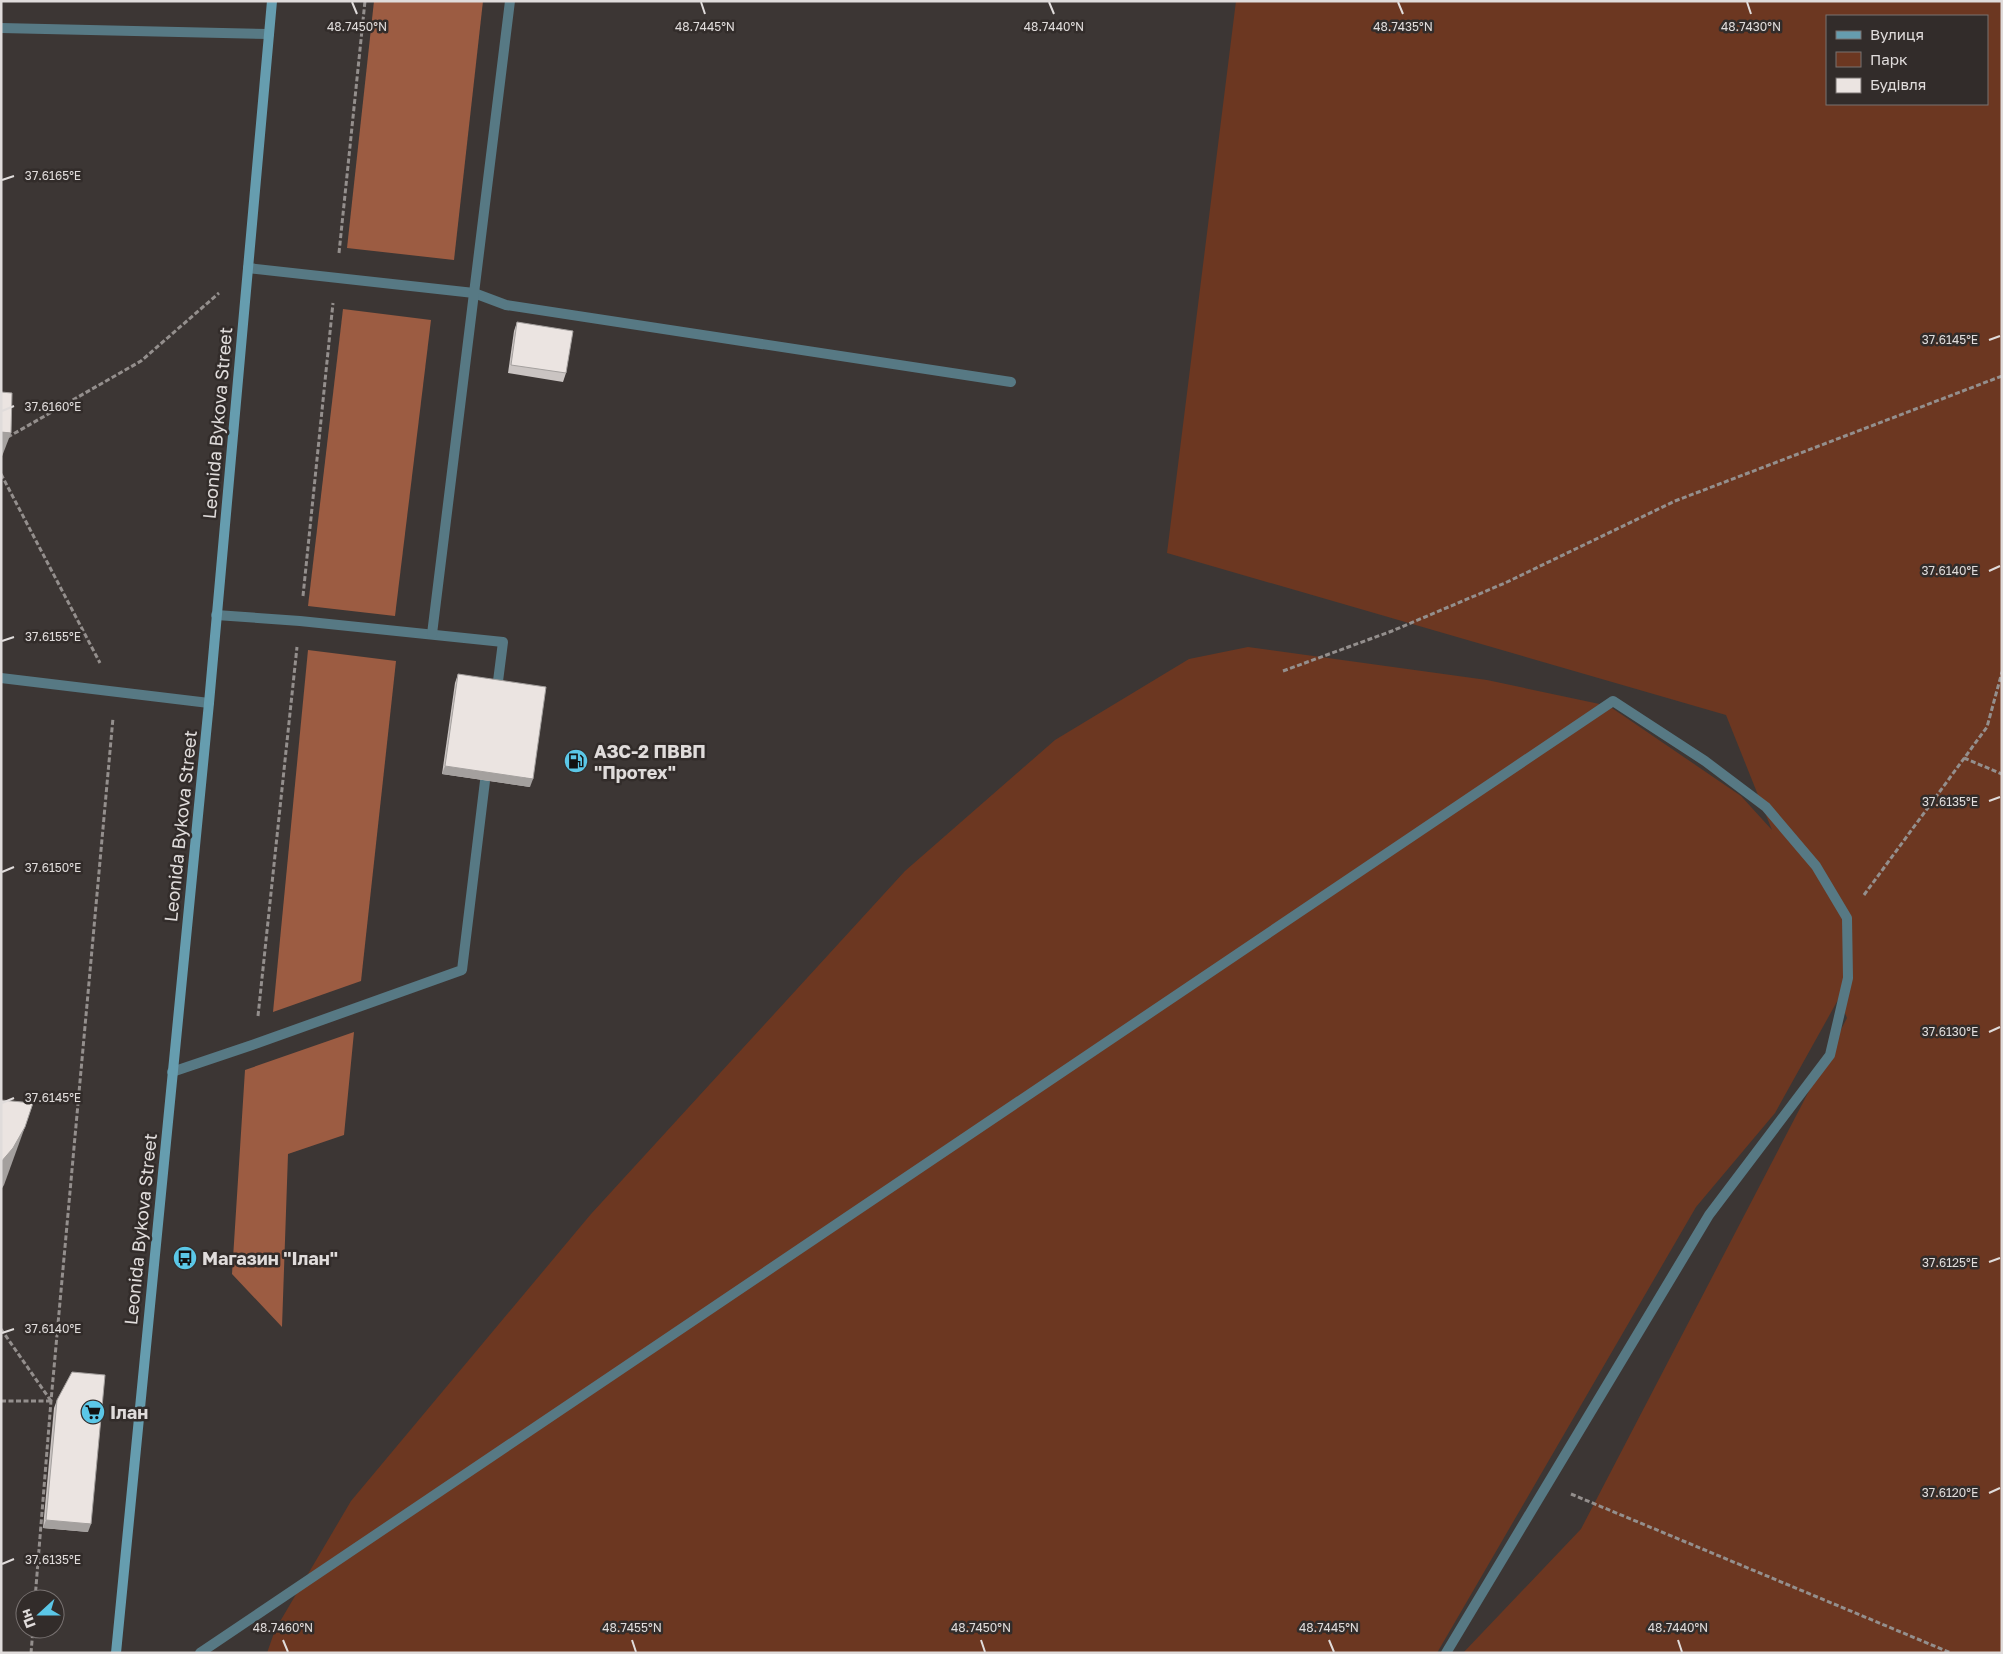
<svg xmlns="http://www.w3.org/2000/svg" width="2003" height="1654" viewBox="0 0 2003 1654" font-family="'Golos Text',sans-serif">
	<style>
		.green { fill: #6c3721; fill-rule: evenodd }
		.forest { fill: #9c5c42 }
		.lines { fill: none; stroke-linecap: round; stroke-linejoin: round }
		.path { stroke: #948f8d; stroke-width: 3; stroke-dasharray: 5 2.5; stroke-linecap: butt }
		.lane { stroke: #577984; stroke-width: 10 }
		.secondary { stroke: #669daf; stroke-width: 10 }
		.wall { fill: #cac4c2 }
		.shaded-wall { fill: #a4a09e }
		.building { fill: #ebe4e1; stroke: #a4a09e }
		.ticks { fill: none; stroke: #e0dcdb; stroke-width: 2 }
		.labels { text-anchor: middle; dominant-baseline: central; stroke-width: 5; stroke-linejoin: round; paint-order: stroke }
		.street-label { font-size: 18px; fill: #e0dcdb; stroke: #322c2a }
		.poi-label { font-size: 18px; font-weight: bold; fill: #e0dcdb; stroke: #322c2a; text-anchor: start }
		.ticks-label { font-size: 12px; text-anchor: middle; fill: #e0dcdb; stroke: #322c2a; stroke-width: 5; stroke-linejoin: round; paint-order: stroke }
	</style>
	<rect width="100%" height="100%" fill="#3c3634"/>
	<!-- green -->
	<path class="green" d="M1236,1h766v1652h-539l118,-124 266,-511 -8,-20 -64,115 -79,94 -259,446h-1170l8,-23 76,-129 240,-287 314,-343 150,-131 134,-81 59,-12 239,33 122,26 132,90 31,34 -46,-115 -559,-162zM1827,16h160v88h-160z"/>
	<!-- forest -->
	<g class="forest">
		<path d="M374,1h109l-29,259 -107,-12z"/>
		<path d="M343,309l88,11 -36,296 -87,-10z"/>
		<path d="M308,650l88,11 -35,320 -88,31z"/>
		<path d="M354,1032l-10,103 -56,19 -6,173 -50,-53 13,-204z"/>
	</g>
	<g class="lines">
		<!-- path -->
		<g class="path">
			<path d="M339,253l26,-252"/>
			<path d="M1,441l140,-80 78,-68"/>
			<path d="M1,474l99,189"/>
			<path d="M303,596l30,-293"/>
			<path d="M1283,671l109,-40 113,-48 170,-82 327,-125"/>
			<path d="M1964,758l38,16"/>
			<path d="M1864,895l123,-168 15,-55"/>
			<path d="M258,1016l39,-369"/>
			<path d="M1,1329l50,72"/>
			<path d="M1,1401h49"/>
			<path d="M1571,1494l380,159"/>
			<path d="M35,1599l16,-198 62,-683"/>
			<path d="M31,1653l2,-24"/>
		</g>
		<!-- lane -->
		<g class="lane">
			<path d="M1,28l268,6"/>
			<path d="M248,268l226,25 32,12 505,77"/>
			<path d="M216,615l84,6 203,21 -6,47"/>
			<path d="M432,634l78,-633"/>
			<path d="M1,678l208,25"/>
			<path d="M172,1072l83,-28 207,-74 23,-189"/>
			<path d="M200,1653l1413,-952 92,60 61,46 50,59 31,52 1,60 -18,77 -121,160 -263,438"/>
		</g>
		<!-- secondary -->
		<path class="secondary" d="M116,1653l93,-950 63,-702"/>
	</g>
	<!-- wall -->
	<g class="wall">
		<path d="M517,322l49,51 -3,9 -55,-9 6,-42z"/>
		<path d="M458,674l72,113 -88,-13 13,-91z"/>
		<path d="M57,1400l31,132 -45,-4 11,-120z"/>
	</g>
	<!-- shaded-wall -->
	<g class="shaded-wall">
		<path d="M1,432l10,1 -10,26z"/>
		<path d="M445,766l88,13 -3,8 -88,-13z"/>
		<path d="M25,1127l-21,58 -3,5v-28z"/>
		<path d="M46,1520l45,4 -3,8 -45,-4z"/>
	</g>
	<!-- building -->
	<g class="building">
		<path d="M517,322l56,9 -7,42 -55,-8z"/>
		<path d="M1,392l11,1 -1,40 -10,-1z"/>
		<path d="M458,674l88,13 -13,92 -88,-13z"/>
		<path d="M1,1100l32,3 -8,24 -12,21 -12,14z"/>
		<path d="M72,1372l33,3 -14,149 -45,-4 11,-120z"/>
	</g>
	<!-- ticks -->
	<path class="ticks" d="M352,2l5,12M701,2l4,12M1049,2l5,12M1398,2l5,12M1747,2l4,12M2,180l12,-4M1989,340l11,-4M2,411l12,-5M1989,571l11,-5M2,641l12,-4M1989,801l11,-4M2,872l12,-5M1989,1032l11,-5M2,1103l12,-5M1989,1262l11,-4M2,1333l12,-4M1989,1493l11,-5M2,1564l12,-5M283,1640l5,12M632,1640l4,12M981,1640l4,12M1329,1640l5,12M1678,1640l4,12"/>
	<!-- icons -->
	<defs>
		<g id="fuel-disc" transform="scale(1.25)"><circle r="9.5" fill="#5bc7e7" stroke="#322c2a"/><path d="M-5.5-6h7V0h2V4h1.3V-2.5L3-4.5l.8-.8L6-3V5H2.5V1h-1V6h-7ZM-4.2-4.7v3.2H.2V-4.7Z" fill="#111"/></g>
		<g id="bus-disc" transform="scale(1.25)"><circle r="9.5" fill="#5bc7e7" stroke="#322c2a"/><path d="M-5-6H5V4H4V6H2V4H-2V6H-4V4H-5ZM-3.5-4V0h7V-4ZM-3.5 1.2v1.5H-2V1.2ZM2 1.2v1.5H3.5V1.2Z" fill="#111"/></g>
		<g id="supermarket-disc" transform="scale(1.25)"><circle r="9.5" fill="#5bc7e7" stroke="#322c2a"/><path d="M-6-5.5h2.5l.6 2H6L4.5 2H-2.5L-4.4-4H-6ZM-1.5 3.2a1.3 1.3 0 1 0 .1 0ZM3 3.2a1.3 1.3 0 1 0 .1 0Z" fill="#111"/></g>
	</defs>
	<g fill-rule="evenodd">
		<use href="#fuel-disc" x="576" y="761"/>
		<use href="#bus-disc" x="185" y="1258"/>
		<use href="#supermarket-disc" x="93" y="1412"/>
	</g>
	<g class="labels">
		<!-- street labels -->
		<g class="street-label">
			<text transform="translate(217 423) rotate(-85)">Leonida Bykova Street</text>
			<text transform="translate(180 826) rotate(-84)">Leonida Bykova Street</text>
			<text transform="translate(140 1229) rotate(-84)">Leonida Bykova Street</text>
		</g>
		<!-- poi labels -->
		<g class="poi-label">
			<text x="594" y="751">АЗС-2 ПВВП<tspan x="594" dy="21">"Протех"</tspan></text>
			<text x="202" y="1258">Магазин "Ілан"</text>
			<text x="110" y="1412">Ілан</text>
		</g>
	</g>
	<g class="ticks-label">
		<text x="357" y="31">48.7450°N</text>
		<text x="705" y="31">48.7445°N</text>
		<text x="1054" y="31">48.7440°N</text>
		<text x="1403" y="31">48.7435°N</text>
		<text x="1751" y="31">48.7430°N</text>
		<text x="53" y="180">37.6165°E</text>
		<text x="1950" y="344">37.6145°E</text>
		<text x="53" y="411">37.6160°E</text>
		<text x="1950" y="575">37.6140°E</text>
		<text x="53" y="641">37.6155°E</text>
		<text x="1950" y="806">37.6135°E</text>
		<text x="53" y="872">37.6150°E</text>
		<text x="1950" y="1036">37.6130°E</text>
		<text x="53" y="1102">37.6145°E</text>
		<text x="1950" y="1267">37.6125°E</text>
		<text x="53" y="1333">37.6140°E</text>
		<text x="1950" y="1497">37.6120°E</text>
		<text x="53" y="1564">37.6135°E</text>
		<text x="283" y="1632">48.7460°N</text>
		<text x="632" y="1632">48.7455°N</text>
		<text x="981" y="1632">48.7450°N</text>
		<text x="1329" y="1632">48.7445°N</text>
		<text x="1678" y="1632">48.7440°N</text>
	</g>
	<!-- border -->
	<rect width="2003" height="1654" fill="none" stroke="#e0dcdb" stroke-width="5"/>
	<!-- legend -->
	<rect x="1826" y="15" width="162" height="90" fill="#322c2a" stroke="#787271"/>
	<rect x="1836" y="31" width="25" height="8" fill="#669daf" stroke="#787271"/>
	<text x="1870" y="40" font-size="15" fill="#e0dcdb">Вулиця</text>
	<rect x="1836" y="52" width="25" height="15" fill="#6c3721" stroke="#787271"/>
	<text x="1870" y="65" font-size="15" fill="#e0dcdb">Парк</text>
	<rect x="1836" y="78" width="25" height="15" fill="#ebe4e1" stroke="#787271"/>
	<text x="1870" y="90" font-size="15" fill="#e0dcdb">Будівля</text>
	<!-- north arrow -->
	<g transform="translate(40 1614) rotate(249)"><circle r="24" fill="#322c2a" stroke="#787271"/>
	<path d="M0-4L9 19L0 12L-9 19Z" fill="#5bc7e7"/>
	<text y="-8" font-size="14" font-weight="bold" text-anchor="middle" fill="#e0dcdb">Пн</text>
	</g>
</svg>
